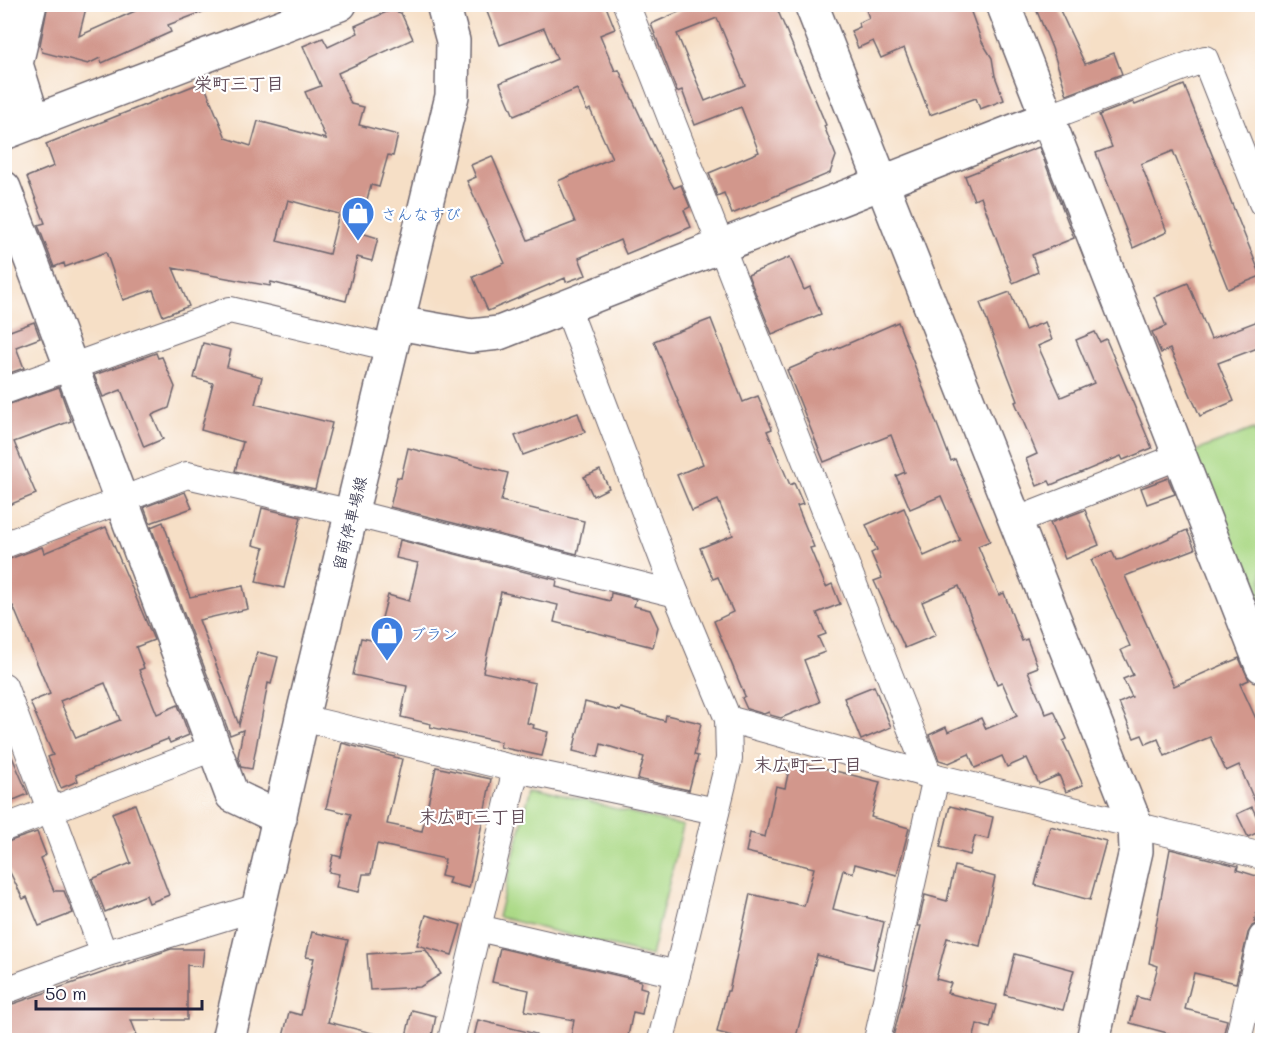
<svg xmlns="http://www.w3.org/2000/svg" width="1267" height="1045" viewBox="0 0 1267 1045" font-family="Mali,'Klee One',sans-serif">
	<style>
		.green { fill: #abd986; stroke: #667e60; stroke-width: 1.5 }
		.building { fill: #d2978c; fill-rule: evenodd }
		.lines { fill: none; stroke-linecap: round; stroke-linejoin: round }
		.street-casing { stroke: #6c646c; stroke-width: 28 }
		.secondary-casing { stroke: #6c646c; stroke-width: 36 }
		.primary-casing { stroke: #6c646c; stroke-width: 36 }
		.street { stroke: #fff; stroke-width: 26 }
		.secondary { stroke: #fff; stroke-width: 33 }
		.primary { stroke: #fff; stroke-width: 33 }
		.labels { text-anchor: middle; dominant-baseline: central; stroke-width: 4.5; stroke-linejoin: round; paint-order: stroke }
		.shop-label { font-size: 16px; fill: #366cbe; stroke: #fff; text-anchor: start }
		.street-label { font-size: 16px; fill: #22223b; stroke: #fff }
		.neighbourhood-label { font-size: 18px; font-weight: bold; fill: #604b57; stroke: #fff }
	</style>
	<rect width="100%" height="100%" fill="#fff"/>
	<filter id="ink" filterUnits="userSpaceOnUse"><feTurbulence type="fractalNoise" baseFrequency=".0167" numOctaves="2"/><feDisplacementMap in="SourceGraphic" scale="12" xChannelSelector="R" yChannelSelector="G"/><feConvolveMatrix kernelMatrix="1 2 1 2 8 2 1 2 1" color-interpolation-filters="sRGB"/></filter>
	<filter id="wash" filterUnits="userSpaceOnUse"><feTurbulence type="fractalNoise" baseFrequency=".008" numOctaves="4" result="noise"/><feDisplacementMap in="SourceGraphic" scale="24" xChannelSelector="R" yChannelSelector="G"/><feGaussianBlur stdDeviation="1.35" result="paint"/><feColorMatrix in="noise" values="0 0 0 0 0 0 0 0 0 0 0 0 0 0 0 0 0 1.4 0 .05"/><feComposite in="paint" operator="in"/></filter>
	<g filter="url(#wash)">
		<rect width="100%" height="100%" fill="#f6dfc6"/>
		<!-- green -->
		<g class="green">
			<path d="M1254,429l8,22v166l-4,2 -65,-167z"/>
			<path d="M531,787l152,39 -32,130 -153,-39z"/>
		</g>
		<g id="blocks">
			<!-- building -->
			<g class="building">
				<path d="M48,4h39l-8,32 56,-25 -3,-7 86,2 -50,19 3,7 -69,31 -2,-5 -12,6 -46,-12 -2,-7z"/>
				<path d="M484,4h121l10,25 -15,6 15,36 4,-1 51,111 4,7 7,-3 9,22 -6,3 7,17 -65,27 -6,-14 -41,18 7,17 -20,7 -1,-4 -77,33 -15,-34 32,-14 -38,-82 9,-4 -5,-12 21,-9 36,84 47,-18 -17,-41 54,-23 -22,-49 -3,2 -10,-22 -63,27 -14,-33 57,-24 -13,-31 -44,17z"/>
				<path d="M697,4h78l51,121 -2,1 12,30 -6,17 -98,41 -8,-21 -7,3 -8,-23 50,-21 -18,-45 -46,18 -13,-35 -5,2 -26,-68zM717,18l28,67 -40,16 -28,-67z"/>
				<path d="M864,4h104l14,38 10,16 3,18 9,24 -24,9 -4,-11 -46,17 -26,-67 -23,10 -8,-17 -15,7 -7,-17 9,-4 -2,-4 11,-5z"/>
				<path d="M1034,4h23l28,60 29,-11 8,21 -55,21 -15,-47z"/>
				<path d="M391,10l10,3 12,26 -75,34 13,31 13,3 -5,18 39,10 -5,21 -5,-1 -9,32 -8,-2 -13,47 20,6 -6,23 -15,-4 -11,44 -75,-19 -1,4 -97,-18 16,38 -26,10 -10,-26 -30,10 -17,-48 -41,15 -1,-4 -10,4 -16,-42 7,-2 -18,-46 27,-11 -8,-22 157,-62 23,56 25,8 7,-25 68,18 -21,-47 16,-6 -18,-40 20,-8 5,9 30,-14 -3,-7zM288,200l51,14 -10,40 -52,-13z"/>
				<path d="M1184,85l77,191 -33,13 -55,-138 -32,13 26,68 -34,16 -37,-95 16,-6 -13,-32 34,-13 2,3z"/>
				<path d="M1039,147l35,91 -42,17 6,17 -25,11 -32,-86 -7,3 -9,-24z"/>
				<path d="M790,257l14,33 6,-3 11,27 -49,20 -24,-59z"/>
				<path d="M1188,283l23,56 52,-20v27l-45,17 16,38 -34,15 -30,-67 -9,4 -9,-21 14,-6 -12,-29z"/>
				<path d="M1010,292l15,38 20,-8 7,18 -14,6 23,51 33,-14 -18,-43 19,-8 5,10 6,-3 46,109 -29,12 -2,-4 -70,29 -2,-4 -12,5 -11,-27 11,-5 -22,-52 3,-1 -38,-98z"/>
				<path d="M711,319l32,83 15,-6 14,33 -5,2 23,54 4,-2 9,21 -6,2 17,41 -4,1 16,39 6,-3 8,20 -23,9 9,21 -8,3 7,15 -21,8 16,42 -39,16 -11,-3 -1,-3 -5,2 -17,-5 -5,-11 3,-2 -31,-75 19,-9 -15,-35 -5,2 -13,-31 33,-13 -15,-35 -26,11 -15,-36 26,-11 -49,-123z"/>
				<path d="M4,320l6,11 24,-9 6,16 -24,9 8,21 -20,7z"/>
				<path d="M898,322l53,139 4,-2 35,82 -12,5 21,49 5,-2 18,48 5,-2 11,28 -10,4 18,43 8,-3 13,28 -4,2 20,44 -17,7 -7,-17 -20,9 -12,-26 -20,9 -5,-11 -27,12 -6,-14 -20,9 -10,-3 -10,-25 17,-8 2,5 33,-14 5,11 31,-13 -15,-34 -5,2 -38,-98 -37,16 14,33 -31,13 -31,-67 8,-3 -11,-25 6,-3 -11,-25 38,-17 20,48 36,-16 -19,-44 -31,13 -14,-33 9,-4 -14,-37 -67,27 -37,-92z"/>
				<path d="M203,343l28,7 -4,17 35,10 -7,27 77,19 -17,66 -80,-18 8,-29 -42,-12 12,-47 -19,-5z"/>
				<path d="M156,353l2,5 4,-1 13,30 -6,21 -17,7 11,24 -19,8 -23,-57 -18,7 -9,-22z"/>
				<path d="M59,387l12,34 -57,21 22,52 -32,13v-101z"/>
				<path d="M578,413l7,19 -62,23 -8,-19z"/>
				<path d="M408,448l100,25 -7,28 83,20 -7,33 -187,-47 7,-30 4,1z"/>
				<path d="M600,470l9,18 -16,8 -9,-19z"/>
				<path d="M1168,478l7,16 -28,10 -6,-16z"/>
				<path d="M185,492l7,16 -42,15 -6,-16z"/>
				<path d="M262,508l39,9 -17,71 -28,-6 8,-34 -11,-3z"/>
				<path d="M1085,510l14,35 -34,14 -15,-36z"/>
				<path d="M163,522l27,75 53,-11 5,23 -49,11 40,105 18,-73 21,5 -7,27 -3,-1 -16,86 -11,-2 -3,-10 5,-27 -13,5 -79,-208z"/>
				<path d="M106,527l48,113 -18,7 8,21 -5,2 18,44 21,-9 11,30 -19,8 -2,-4 -92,36 2,6 -17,7 -13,-31 5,-2 -23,-53 20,-8 -37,-88 -9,4v-49l38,-14 2,6zM105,683l15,37 -44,18 -16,-37z"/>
				<path d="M1187,530l8,19 -70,27 49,110 65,-28 10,22 -9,4 23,50v86l-24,-55 -13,6 -16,-34 -45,19 -7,-17 -12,5 -4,-9 -8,3 -15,-35 13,-6 -9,-18 10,-4 -12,-25 9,-4 -39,-86 21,-9 4,9 6,-1z"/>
				<path d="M400,540l157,40 -1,7 54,14 1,-8 25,6 -2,7 16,4 8,17 -5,20 -99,-25 4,-17 -57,-13 -18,80 52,11 -8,40 7,2 -1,3 15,4 -6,24 -42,-9 1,-5 -71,-15 1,-3 -30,-7 6,-31 -54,-11 8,-37 15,3 12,-46 21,6 9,-38 -22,-5z"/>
				<path d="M874,686l17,41 -30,13 -17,-42z"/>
				<path d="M585,702l35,9 1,-3 44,13 1,-6 35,8 -7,32 4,1 -9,34 -51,-11 6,-22 -43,-13 -3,13 -25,-6z"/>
				<path d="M4,738l24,56 -24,10z"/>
				<path d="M342,743l60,16 -15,65 35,7 14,-64 55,12 -22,109 -21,-5 2,-5 -9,-2 4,-17 -68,-15 -6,30h-8l-4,18 -23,-5 3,-13 -10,-2 4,-17 8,2 10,-43 -25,-6z"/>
				<path d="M791,760l89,22 -9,35 38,11 -12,47 -42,-11 -2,9 -10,-3 -10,39 51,13 -11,47 -56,-14 -22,86h-43l-35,-9 10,-41h2l21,-97 54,12 10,-38 -68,-16 4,-19 15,4 11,-51 9,2z"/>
				<path d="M135,804l34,91 -20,8 -3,-8 -41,17 -13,-33 39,-16 -19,-50z"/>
				<path d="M950,806l43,11 -5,22 -13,-3 -5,19 -30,-8z"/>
				<path d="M1252,807l11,23 -15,7 -11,-23z"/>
				<path d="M1050,826l56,15 -16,59 -55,-15z"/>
				<path d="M37,832l9,23 -6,3 14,33h10l9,22 -34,13 -12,-29 -4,2 -19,-39v-17z"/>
				<path d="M1170,849l68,17 -1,4 26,8v11l-9,33h6l-8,4 -4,7 -12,50 -42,-10 -9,36 42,11 -5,21h-25l-67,-18 7,-26 12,3 9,-34 -9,-3z"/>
				<path d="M955,866l40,11 -15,69 -33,-8 -11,41 15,4 -4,10 49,12 -6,23 -13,-4 -4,17h-81l29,-115h-3l7,-31 22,6z"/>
				<path d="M426,915l35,10 -9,30 -35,-10z"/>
				<path d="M312,932l36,8 -20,82 48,12 -1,7h-93l7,-29 12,3 13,-57 -8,-1z"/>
				<path d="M500,948l141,33 -1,6 7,2 -5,25 -9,-2 -6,29h-57l4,-21 -49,-9 4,-21 -37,-8z"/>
				<path d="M171,949h33l-2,18 -15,-2v55h-56l6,15 -13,6h-120v-34z"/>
				<path d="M426,950l15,24 -21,13 -50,3 -3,-36z"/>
				<path d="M1015,954l59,16 -11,40 -58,-15z"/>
				<path d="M412,1010l24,6 -5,25h-26z"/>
				<path d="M478,1020l58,14 -1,7h-62z"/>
			</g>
		</g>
	</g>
	<g filter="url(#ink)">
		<use href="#blocks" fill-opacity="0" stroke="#6c646c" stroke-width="1.5"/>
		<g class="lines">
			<!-- street casing -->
			<g class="street-casing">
				<g id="street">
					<path d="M626,4l302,769"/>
					<path d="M1047,118l158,-59 57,144"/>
					<path d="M567,307l109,287 52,125 1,40 -68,281"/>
					<path d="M4,391l226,-81 162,38"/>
					<path d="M1015,521l165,-65"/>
					<path d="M4,545l183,-70 165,38 324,81"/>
					<path d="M4,686l100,268"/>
					<path d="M302,718l214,51 200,42"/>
					<path d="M728,719l208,58 326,79"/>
					<path d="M4,828l209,-80"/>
					<path d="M478,928l199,46"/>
					<path d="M4,991l100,-37 154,-47"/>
					<path d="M451,1040l65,-271"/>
					<path d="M877,1040l59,-263"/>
					<path d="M1238,1040l24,-103"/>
				</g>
			</g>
			<!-- secondary casing -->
			<g class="secondary-casing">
				<g id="secondary">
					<path d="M30,4l-14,60 18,58"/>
					<path d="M811,4l324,819 1,28 -43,189"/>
					<path d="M1003,4l259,662"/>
					<path d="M4,133l336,-129"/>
					<path d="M4,188l228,607 48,23"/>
					<path d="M398,323l73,13 28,-3 548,-215"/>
				</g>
			</g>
			<!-- primary casing -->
			<g class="primary-casing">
				<path id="primary" d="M228,1040l74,-322 150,-622 1,-55 -10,-37"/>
			</g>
			<!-- street -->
			<use href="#street" class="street"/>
			<!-- secondary -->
			<use href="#secondary" class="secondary"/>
			<!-- primary -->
			<use href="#primary" class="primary"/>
		</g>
	</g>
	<!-- icons -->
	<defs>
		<g id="shop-pin" transform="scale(1.725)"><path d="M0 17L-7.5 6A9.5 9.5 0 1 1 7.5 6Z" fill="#3f7fe0" stroke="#fff"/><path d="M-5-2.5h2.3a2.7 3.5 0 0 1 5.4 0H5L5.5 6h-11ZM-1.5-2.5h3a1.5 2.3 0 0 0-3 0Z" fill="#fff"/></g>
	</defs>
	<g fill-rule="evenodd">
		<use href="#shop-pin" x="358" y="213"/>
		<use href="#shop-pin" x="387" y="633"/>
	</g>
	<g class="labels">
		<!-- shop labels -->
		<g class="shop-label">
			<text x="381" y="213">さんなすび</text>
			<text x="410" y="633">ブラン</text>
		</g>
		<!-- street labels -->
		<g class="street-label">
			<text transform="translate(349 523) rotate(-76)">留萌停車場線</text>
		</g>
		<!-- neighbourhood labels -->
		<g class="neighbourhood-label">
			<text x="239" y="83">栄町三丁目</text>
			<text x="808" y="764">末広町二丁目</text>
			<text x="473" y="816">末広町三丁目</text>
		</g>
	</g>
	<!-- margin -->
	<rect width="1267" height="1045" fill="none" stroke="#fff" stroke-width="24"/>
	<!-- scale -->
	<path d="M36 1000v9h166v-9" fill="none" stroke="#22223b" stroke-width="3"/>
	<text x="45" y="1000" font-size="18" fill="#22223b" stroke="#ffffff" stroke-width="4.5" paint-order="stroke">50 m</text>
</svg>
